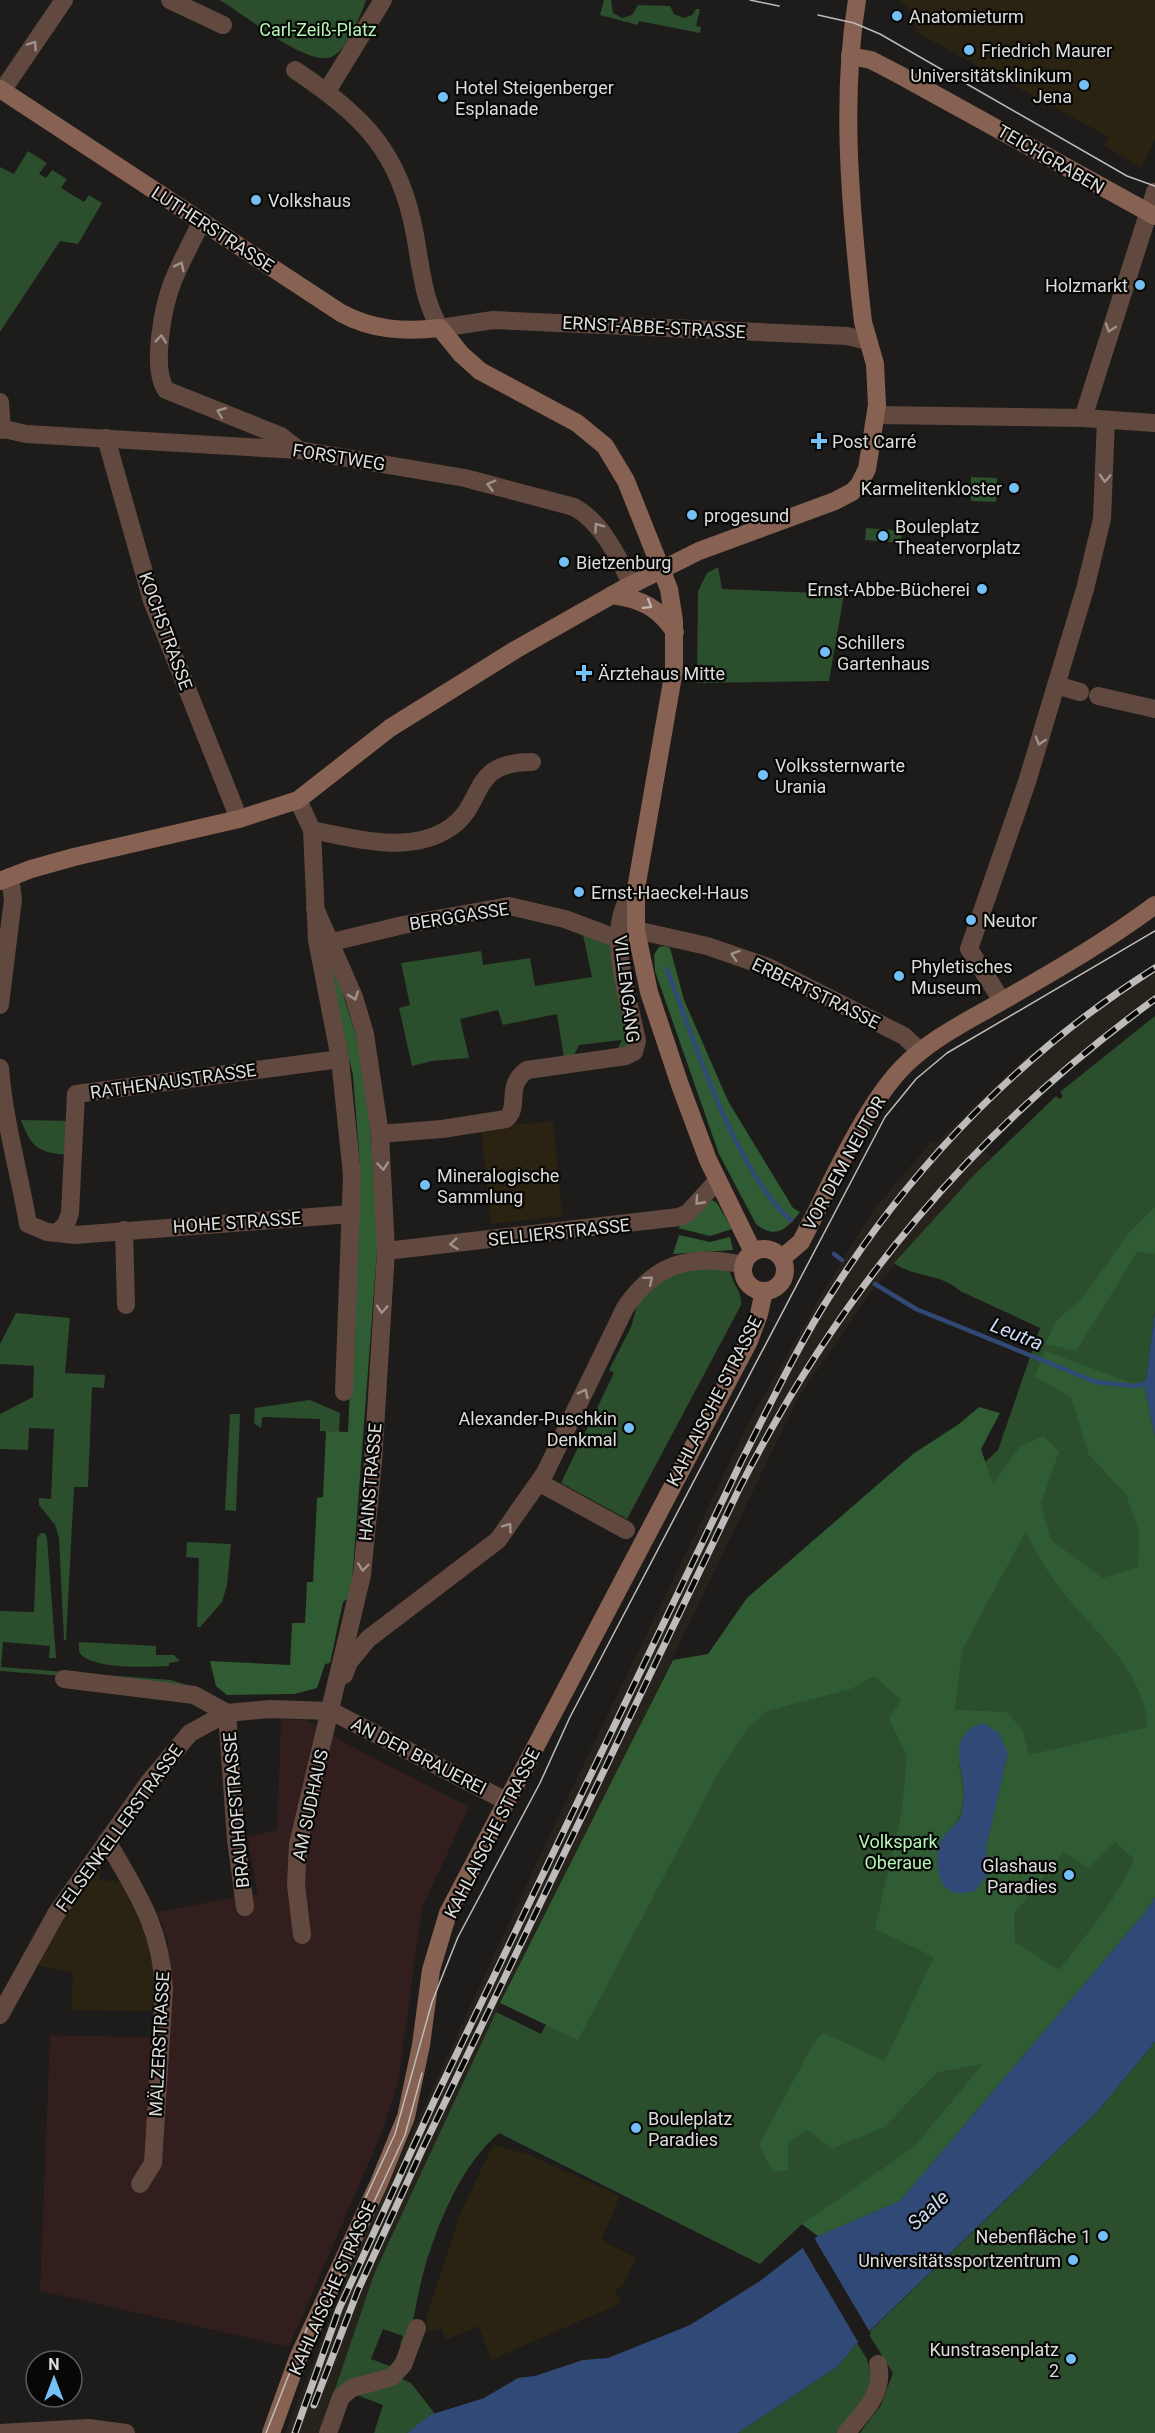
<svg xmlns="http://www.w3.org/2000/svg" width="1155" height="2433" viewBox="0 0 1155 2433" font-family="Roboto,sans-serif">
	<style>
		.commercial { fill: #311e1d }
		.built { fill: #27231c }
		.education { fill: #2a2312 }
		.green { fill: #2b4e2d }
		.forest { fill: #305c33; fill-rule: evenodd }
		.water { fill: #314977 }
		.pier { fill: #1e1c1a }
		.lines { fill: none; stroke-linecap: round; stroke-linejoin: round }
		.stream { stroke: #314977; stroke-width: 4.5 }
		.street { stroke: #61493f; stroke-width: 18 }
		.secondary { stroke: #876152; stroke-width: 18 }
		.tram { stroke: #bdbcbb; stroke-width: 1.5 }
		.rail-casing { stroke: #bdbcbb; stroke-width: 7 }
		.rail { stroke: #070706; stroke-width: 4.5; stroke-dasharray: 14; stroke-linecap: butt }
		.oneway { stroke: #9f928d }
		.oneway2 { stroke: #bfb1ab }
		.poi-dot { fill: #74c0f6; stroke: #070706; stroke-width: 2 }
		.labels { text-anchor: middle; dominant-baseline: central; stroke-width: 4.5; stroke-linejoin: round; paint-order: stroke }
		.poi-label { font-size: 18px; fill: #dddcdb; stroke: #070706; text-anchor: start }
		.park-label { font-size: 18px; fill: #b3f6b4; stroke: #070706 }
		.street-label { font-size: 18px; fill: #dddcdb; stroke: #070706 }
		.water-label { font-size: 20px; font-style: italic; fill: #cbdcf9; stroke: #070706 }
	</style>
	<rect width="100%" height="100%" fill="#1e1c1a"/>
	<!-- commercial -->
	<path class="commercial" d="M281,1718l27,3 52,30 109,56 -47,101 -24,176 -16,48 -93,215 -249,-56 10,-256 120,3 2,-51 -2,-25 -3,-24 -10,-26 101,-19 -11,-56 30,-7z"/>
	<!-- built -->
	<path class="built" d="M1155,964v39l-94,75 -77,72 7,7 -121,136 -73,107 -180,373 -108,212 -135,289 -54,159h-35l71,-180 195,-421 200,-414 73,-128 50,-81 58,-68 4,2 94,-90 3,2 75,-59z"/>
	<!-- education -->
	<g class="education">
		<path d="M899,0h256v139l-14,29 -37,-23 5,-8 -193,-105 -4,-20z"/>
		<path d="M553,1121l9,95 -71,8 -10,-96z"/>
		<path d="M100,1868l-1,12 21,2 29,60 9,38 -3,31 -84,-1 2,-37 -35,-8 27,-50z"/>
		<path d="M493,2145l37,10 90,41 -19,44 35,18 -14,29 -7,3 6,13 -130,57 -12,-34 -33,14 -5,-12 -12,4 -3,-13 34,-105z"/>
	</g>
	<!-- green -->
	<g class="green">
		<path d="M219,0h147c-5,15 -18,48 -33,56 -24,14 -90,-44 -114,-56z"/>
		<path d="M604,0h7l2,13 9,5 10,-3 6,-10 32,1 4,8 10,4 8,-3 4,-6h4l-4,17 5,1 -1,6 -61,-12 -1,4 -38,-10z"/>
		<path d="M28,151l19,12 -8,11 7,4 6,-8 15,9 -6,9 23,14 5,-7 13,8 -24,41 -18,-3 -60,91v-165l14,7z"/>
		<path d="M971,477l26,1 -1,24 -25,-1z"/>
		<path d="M866,528l36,3 -1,12 -36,-3z"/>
		<path d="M718,567l4,22 122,5 -15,87 -132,2 1,-92 9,-18z"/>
		<path d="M583,935l25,9 6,8 19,90 -17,10 6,-12 -43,5 -6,12 -9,1 -7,-44 -54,11 -5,-15 -38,9 9,39 -37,3 -20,5 -13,-58 11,-3 -9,-42 80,-12 2,14 47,-7 5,28 57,-9z"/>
		<path d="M1155,1016v295l-10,77 10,49v460l-8,13 -247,291 -82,35 -16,-12 -42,40 -261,-131c-37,32 -58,83 -73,130 -8,26 -11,54 -19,80l-7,2 3,-9 -20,-7 -12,30 21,8 3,-8 3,3 -3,5 -63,31 42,-124 122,-262 45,22 170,-318 287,-266 42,-122 -80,-37c-19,-18 -46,-13 -66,-28l82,-90 80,-77 4,3 3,-3 -3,-4z"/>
		<path d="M21,1120l51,1 -2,34c-31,-2 -38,-6 -49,-35z"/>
		<path d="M729,1267c1,14 14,25 12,38l-114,214 -66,-36 53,-110 -5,-3 22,-43 6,-21 16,-24 36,-13z"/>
		<path d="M16,1313l54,5 -5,55 40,2 -1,13 -12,-1 -4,100h-14l-8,153h-2l-5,-102 -4,-13 -16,-20v-7l12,1 3,-70 -25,-1 -1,22 -28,-1v-35l33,-17 1,-31 -34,-2v-20z"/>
		<path d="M310,1400l30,13 -1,19 -19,-1v-12l-58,-2 -1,11 -7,-5 1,-15z"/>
		<path d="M230,1414h10l-4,97 -11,-1z"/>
		<path d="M41,1533h4l2,5 9,120h-7l1,-12 -47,-4 -2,25 170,13 19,6 -190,-15v-60l34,1 3,-74z"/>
		<path d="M187,1542l44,2 -4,41 -5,17 -22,25h-3l2,-69 -13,-1z"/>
		<path d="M79,1642l77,4v9h18l6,6 -11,2v3c-21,1 -79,4 -90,-14z"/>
		<path d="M1155,2042v391h-295l21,-28 12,-32 -25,-40 229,-221z"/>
		<path d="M857,2343l10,16 6,26 -33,48h-102l100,-67z"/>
		<path d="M402,2379l9,4 24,31 -28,19h-33l9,-28 -24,-9z"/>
	</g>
	<!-- forest -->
	<g class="forest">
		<path d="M321,941l16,34 25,80 9,80 7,103 -27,358 -8,6 -13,61 -5,1 -8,24 -23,6 -67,1 -11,-9 -6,-25 80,4 2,-42h13l2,-41h6l4,-84 6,-1 3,-66 22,1 12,-267 -7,-90z"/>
		<path d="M665,946l5,2 14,52 44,101 65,107 7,4c-13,17 -24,28 -44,12l-37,-70 -64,-183 -1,-16 5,-8z"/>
		<path d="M712,1200l5,3 15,26 -22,7 -32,-8z"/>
		<path d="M1155,1207v47l-17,-3 -62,100 -31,-7 12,-24 25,-21 46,-65z"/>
		<path d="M679,1235l31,7 20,-5 3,13 -60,4z"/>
		<path d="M1045,1351l100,37 10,49v460l-8,13 -247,291 -82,35 -16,-12 112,-77 69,-83 -45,8 -54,55 -52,22 -24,-19 -20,12v28l-15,2 -14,-27 54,-101 10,-11 62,28 49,-104 -59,-28 27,-119 5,-54 -18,-37 12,-19 -27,-24 -23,13 -84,22 -21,20 -24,35 -144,274 -78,-37 173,-343 35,-6 39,-56 166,-144 46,-30 20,-17 21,6 -19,36 12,36 26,-38 24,-11 16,16 -18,51 10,37 52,38 35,-11 1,-35 -13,-38 -37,-39 -18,-58 -36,-20zM1026,1531c10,21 21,41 35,59 35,44 81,77 87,137l-119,28 -7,-26 -16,-17 -51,-2 7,-60zM1008,1754l-22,94 2,26 -45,-36c25,-29 22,-39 15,-75zM1115,1842l19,17c-17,41 -49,77 -75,111l-44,-28 -1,-28 49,-62 26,16z"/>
	</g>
	<!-- water -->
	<g class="water">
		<path d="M1155,1311v126l-10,-49z"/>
		<path d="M983,1723l15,9 10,21 -22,95 2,26 -13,17c-6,1 -14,3 -19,2 -22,-4 -22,-41 -13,-56 5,-7 15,-13 18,-21 2,-6 2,-16 3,-23 0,-27 -19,-58 19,-70z"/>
		<path d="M1155,1897v145l-58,70 -240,231 -19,23 -100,67h-331l23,-18 54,-17 34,-20 17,-2 48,-16 25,-2 82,-33 70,-44 58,-45 82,-35 247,-291z"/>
	</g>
	<!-- pier -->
	<path class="pier" d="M813,2236l58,98 -13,8 -57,-97z"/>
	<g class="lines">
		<!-- stream -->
		<g class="stream">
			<path d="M667,969c27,71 68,203 124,251"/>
			<path d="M834,1254l8,6"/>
			<path d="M875,1284l41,25 180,73 38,4 21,-4"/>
		</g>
		<!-- street -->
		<g class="street">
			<path d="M170,0l53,25"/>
			<path d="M295,70c68,46 105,81 120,165 6,32 8,65 25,93l53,-8 354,16 21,5"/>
			<path d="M2,91l62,-91"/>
			<path d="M327,91l56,-91"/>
			<path d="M201,222c-9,20 -20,39 -28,59 -10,25 -22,87 -7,109l115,46 18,14"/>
			<path d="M0,402l2,28"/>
			<path d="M876,415l207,3 72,5"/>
			<path d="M1083,418l72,-226"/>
			<path d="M0,428l26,6 273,16 166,28 109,29c28,15 44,50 58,78"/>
			<path d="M106,438l46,163 87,218"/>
			<path d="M1056,685l24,7"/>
			<path d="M1098,696l57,13"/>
			<path d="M298,800l14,30 5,110 23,119 12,116 -8,217"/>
			<path d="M312,830c43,9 100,25 139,-3 35,-24 17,-65 81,-65"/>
			<path d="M636,930l71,16 61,21 136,69 16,15"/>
			<path d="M332,942l71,-17 106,-19 56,13 53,20"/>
			<path d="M1002,1001l-33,-52 58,-167 58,-193 17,-70 4,-99"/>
			<path d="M0,1005l13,-106 -3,-22"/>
			<path d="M0,1068c4,53 19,103 28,156l19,8 28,3 276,-21"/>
			<path d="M380,1134l62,-5 64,-10c15,-13 -2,-33 21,-49l99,-14 8,-4 3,-11c-8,-43 -36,-117 -1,-152"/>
			<path d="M124,1230l2,75"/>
			<path d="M57,1233l9,-9 4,-11 6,-119 264,-35"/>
			<path d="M386,1251l293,-34 9,-4 29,-32"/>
			<path d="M540,1483l86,47"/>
			<path d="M344,1675l5,-13 19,-23 130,-99 47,-67 80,-165c30,-45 67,-55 119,-43"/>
			<path d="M64,1679l130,16 33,18 9,126 9,68"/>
			<path d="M107,1841c30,52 54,86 57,148l-11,174 -13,21"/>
			<path d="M302,1935l-6,-50 2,-41 64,-269 11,-113 13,-211 -6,-117 -15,-100 -11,-37 -39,-89"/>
			<path d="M0,2015l56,-101 93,-132 41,-49 37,-20 43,-4 61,2 175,90"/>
			<path d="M0,2433l88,-5 38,5"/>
			<path d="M328,2433l13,-36 11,-9 40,-11 11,-12 14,-37"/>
			<path d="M846,2433c17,-20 39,-40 32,-69"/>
		</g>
		<!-- secondary -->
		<g class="secondary">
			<path d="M850,56l21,4 27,14 257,142"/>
			<path d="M0,89l341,224c31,17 63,19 99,15l21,26 19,17 97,52 28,23 21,35 43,108 5,32v49l-38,219v41l13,62 31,93 28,75 45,92"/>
			<path d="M612,595c29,4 46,12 63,37"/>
			<path d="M0,881l31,-12 43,-12 165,-38 59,-19 92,-72 125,-78 106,-60 78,-39 136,-50 17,-9 7,-7 8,-16 10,-64 -2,-41 -12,-42 -3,-27c-10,-97 -19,-198 -3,-295"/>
			<circle cx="764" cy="1270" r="21"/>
			<path d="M782,1258l19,-16c28,-53 61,-132 101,-174 29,-30 66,-47 102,-68 52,-30 103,-59 151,-95"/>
			<path d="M271,2433l27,-75 81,-175 27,-66 15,-72 10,-75 17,-57 301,-572 10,-27 5,-23"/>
		</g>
		<!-- tram -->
		<g class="tram">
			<path d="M750,0l29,6"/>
			<path d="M818,15l36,8 26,11 247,142 28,10"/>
			<path d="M316,2327l89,-192 17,-62"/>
			<path d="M266,2433l49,-125 80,-174 37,-132 26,-65 82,-154 30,-66 315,-600 31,-38 31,-26 208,-122"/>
		</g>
		<!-- rail casing -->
		<g class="rail-casing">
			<g id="rail">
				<path d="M314,2405l44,-115 64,-140 317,-661c102,-200 234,-358 416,-490"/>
				<path d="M295,2433l44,-124 96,-210 307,-639c29,-57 56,-115 91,-169 82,-129 192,-241 322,-323"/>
			</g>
		</g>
		<!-- rail -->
		<use href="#rail" class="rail"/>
	</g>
	<!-- one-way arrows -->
	<defs><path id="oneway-chevron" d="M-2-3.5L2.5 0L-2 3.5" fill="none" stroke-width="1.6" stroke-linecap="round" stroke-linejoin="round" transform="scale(1.5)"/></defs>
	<g class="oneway">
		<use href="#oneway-chevron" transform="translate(33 45) rotate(-56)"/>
		<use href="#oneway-chevron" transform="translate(180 266) rotate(-64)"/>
		<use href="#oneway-chevron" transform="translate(1110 328) rotate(108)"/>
		<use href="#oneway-chevron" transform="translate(161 339) rotate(-84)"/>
		<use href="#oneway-chevron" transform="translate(221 412) rotate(-158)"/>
		<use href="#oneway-chevron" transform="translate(1105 478) rotate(93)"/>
		<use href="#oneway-chevron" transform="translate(491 485) rotate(-165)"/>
		<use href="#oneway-chevron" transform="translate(598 527) rotate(-126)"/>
		<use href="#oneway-chevron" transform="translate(1040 741) rotate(107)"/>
		<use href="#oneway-chevron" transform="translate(735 955) rotate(-162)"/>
		<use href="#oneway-chevron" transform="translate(354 996) rotate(71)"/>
		<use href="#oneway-chevron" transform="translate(383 1166) rotate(85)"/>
		<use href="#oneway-chevron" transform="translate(699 1201) rotate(132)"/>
		<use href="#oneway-chevron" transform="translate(454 1244) rotate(174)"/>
		<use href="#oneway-chevron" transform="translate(649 1280) rotate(-40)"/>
		<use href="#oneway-chevron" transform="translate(382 1309) rotate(94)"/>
		<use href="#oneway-chevron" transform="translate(584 1393) rotate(-64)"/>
		<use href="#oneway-chevron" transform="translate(508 1527) rotate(-54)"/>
		<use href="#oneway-chevron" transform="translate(363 1567) rotate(96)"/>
	</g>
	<use class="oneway2" href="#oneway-chevron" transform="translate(648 605) rotate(31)"/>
	<!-- markers -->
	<g class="poi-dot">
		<circle cx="897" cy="16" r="6"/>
		<circle cx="969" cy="50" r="6"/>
		<circle cx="1084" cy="85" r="6"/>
		<circle cx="443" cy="97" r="6"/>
		<circle cx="256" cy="200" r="6"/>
		<circle cx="1140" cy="285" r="6"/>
		<path d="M816 432h6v6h6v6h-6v6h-6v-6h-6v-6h6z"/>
		<circle cx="1014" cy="488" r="6"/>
		<circle cx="692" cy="515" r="6"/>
		<circle cx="883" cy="536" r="6"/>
		<circle cx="564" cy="562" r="6"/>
		<circle cx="982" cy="589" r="6"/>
		<circle cx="825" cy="652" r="6"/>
		<path d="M581 664h6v6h6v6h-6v6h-6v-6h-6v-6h6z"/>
		<circle cx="763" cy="775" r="6"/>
		<circle cx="579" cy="892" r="6"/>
		<circle cx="971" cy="920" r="6"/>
		<circle cx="899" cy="976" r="6"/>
		<circle cx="425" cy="1185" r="6"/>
		<circle cx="629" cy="1428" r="6"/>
		<circle cx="1069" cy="1875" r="6"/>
		<circle cx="636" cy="2128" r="6"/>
		<circle cx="1103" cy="2236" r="6"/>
		<circle cx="1073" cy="2260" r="6"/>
		<circle cx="1071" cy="2359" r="6"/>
	</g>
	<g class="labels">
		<!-- poi labels -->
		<g class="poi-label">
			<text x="909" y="16">Anatomieturm</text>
			<text x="981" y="50">Friedrich Maurer</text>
			<text x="1072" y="75" text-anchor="end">Universitätsklinikum<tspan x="1072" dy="21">Jena</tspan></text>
			<text x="455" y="87">Hotel Steigenberger<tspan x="455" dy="21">Esplanade</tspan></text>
			<text x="268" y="200">Volkshaus</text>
			<text x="1128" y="285" text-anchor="end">Holzmarkt</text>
			<text x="832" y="441">Post Carré</text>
			<text x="1002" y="488" text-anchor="end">Karmelitenkloster</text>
			<text x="704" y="515">progesund</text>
			<text x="895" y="526">Bouleplatz<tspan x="895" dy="21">Theatervorplatz</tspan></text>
			<text x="576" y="562">Bietzenburg</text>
			<text x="970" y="589" text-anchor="end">Ernst-Abbe-Bücherei</text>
			<text x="837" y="642">Schillers<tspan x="837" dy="21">Gartenhaus</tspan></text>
			<text x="598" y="673">Ärztehaus Mitte</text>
			<text x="775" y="765">Volkssternwarte<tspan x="775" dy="21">Urania</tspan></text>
			<text x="591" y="892">Ernst-Haeckel-Haus</text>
			<text x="983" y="920">Neutor</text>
			<text x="911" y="966">Phyletisches<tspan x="911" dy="21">Museum</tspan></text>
			<text x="437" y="1175">Mineralogische<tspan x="437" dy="21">Sammlung</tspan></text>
			<text x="617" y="1418" text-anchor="end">Alexander-Puschkin<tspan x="617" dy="21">Denkmal</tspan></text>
			<text x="1057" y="1865" text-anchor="end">Glashaus<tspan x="1057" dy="21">Paradies</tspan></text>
			<text x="648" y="2118">Bouleplatz<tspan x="648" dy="21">Paradies</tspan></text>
			<text x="1091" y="2236" text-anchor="end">Nebenfläche 1</text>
			<text x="1061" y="2260" text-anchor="end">Universitätssportzentrum</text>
			<text x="1059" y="2349" text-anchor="end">Kunstrasenplatz<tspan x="1059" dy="21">2</tspan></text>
		</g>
		<!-- park labels -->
		<g class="park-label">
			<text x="318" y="29">Carl-Zeiß-Platz</text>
			<text x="898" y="1841">Volkspark<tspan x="898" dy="21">Oberaue</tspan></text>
		</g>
		<!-- street labels -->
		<g class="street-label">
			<text transform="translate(1051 159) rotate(30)">TEICHGRABEN</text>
			<text transform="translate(213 229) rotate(33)">LUTHERSTRASSE</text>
			<text transform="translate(654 327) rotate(3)">ERNST-ABBE-STRASSE</text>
			<text transform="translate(339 457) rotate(9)">FORSTWEG</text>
			<text transform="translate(166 631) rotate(70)">KOCHSTRASSE</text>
			<text transform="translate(459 916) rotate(-9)">BERGGASSE</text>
			<text transform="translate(627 989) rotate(83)">VILLENGANG</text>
			<text transform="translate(816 993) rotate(26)">ERBERTSTRASSE</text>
			<text transform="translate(173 1081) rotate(-8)">RATHENAUSTRASSE</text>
			<text transform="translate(844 1163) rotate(-61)">VOR DEM NEUTOR</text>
			<text transform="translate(237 1222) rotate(-4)">HOHE STRASSE</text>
			<text transform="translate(559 1232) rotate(-6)">SELLIERSTRASSE</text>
			<text transform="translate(714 1401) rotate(-63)">KAHLAISCHE STRASSE</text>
			<text transform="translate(370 1482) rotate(-85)">HAINSTRASSE</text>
			<text transform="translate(419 1756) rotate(27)">AN DER BRAUEREI</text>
			<text transform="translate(310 1805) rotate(-78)">AM SUDHAUS</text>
			<text transform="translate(236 1810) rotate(-95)">BRAUHOFSTRASSE</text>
			<text transform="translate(119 1828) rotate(-54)">FELSENKELLERSTRASSE</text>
			<text transform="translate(492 1833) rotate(-63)">KAHLAISCHE STRASSE</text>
			<text transform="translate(159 2044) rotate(-87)">MÄLZERSTRASSE</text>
			<text transform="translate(332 2288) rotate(-66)">KAHLAISCHE STRASSE</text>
		</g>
		<!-- water labels -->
		<g class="water-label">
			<text transform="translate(1017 1334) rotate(22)">Leutra</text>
			<text transform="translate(928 2210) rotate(-43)">Saale</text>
		</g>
	</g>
	<!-- north arrow -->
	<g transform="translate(54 2379)"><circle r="28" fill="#070706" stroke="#5d5c5b" stroke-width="1.5"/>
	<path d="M0-4.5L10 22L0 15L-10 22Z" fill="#74c0f6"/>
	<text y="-9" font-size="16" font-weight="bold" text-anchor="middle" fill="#dddcdb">N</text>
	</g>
</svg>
